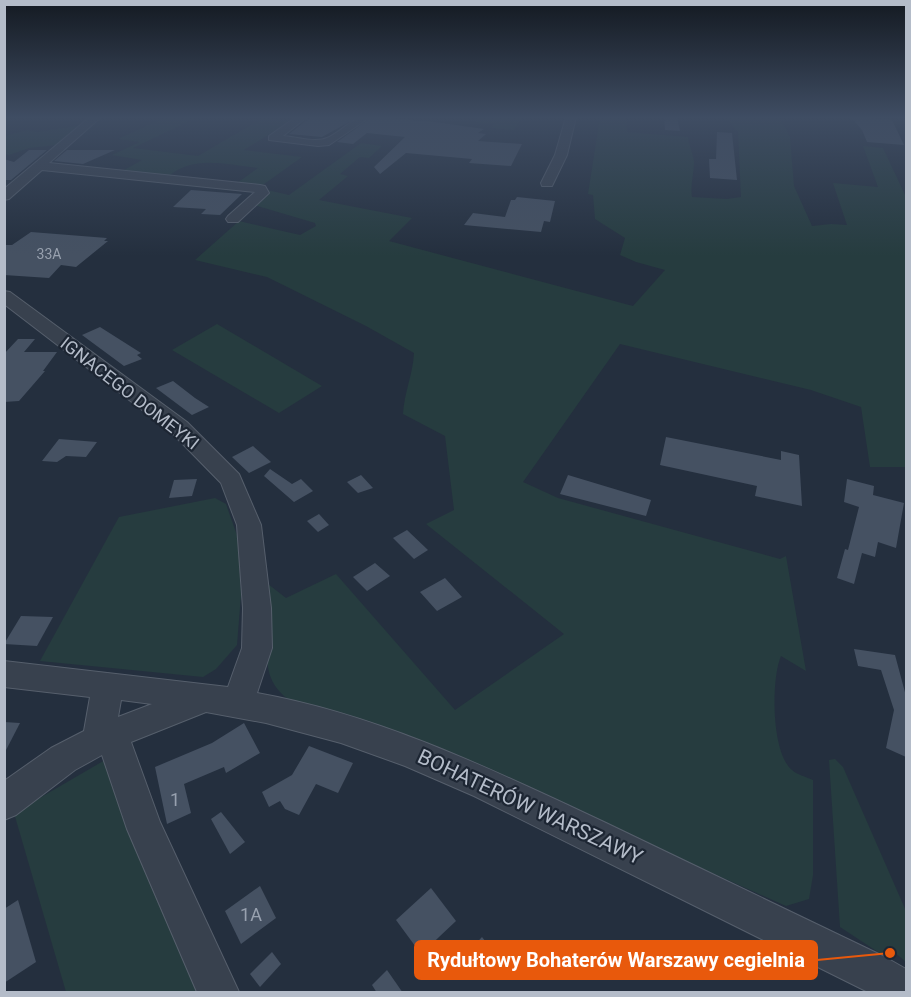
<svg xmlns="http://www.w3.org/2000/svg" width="911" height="997" viewBox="0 0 911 997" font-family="Roboto,sans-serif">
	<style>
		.green { fill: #263c3f }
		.building { fill: #455162 }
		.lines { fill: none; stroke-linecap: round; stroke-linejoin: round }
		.minor-casing { stroke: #565f6c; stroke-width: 2 }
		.minor { fill: #38414e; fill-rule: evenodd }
		.labels { text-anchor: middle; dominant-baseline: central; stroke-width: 4.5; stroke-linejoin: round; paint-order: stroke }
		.far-number-label { font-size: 14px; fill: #98a1af }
		.street-label { font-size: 18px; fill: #b4bcc9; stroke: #1d2633 }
		.near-number-label { font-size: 18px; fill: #98a1af }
		.near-street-label { font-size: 21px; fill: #b4bcc9; stroke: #1d2633 }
		.leader { fill: none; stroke: #e8590c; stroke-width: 2 }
		.callout-dot { fill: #e8590c; stroke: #1d2633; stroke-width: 2 }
		.callout { fill: #e8590c; stroke: #e8590c; stroke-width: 2 }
		.callout-label { font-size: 20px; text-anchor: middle; font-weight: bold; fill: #fff }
	</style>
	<rect width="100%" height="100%" fill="#242f3e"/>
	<!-- green -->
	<g class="green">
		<path d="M165,117h33l-65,31 65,8 65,-38 28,3 -47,29 58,7 -42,30 -23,-4 21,-15c-31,-3 -66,-14 -91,10l-48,-5 23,-13 -30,-5 28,-13 -22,-3z"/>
		<path d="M476,117h47l-10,13 -22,-2 3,-4 -19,-2z"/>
		<path d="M600,117h26l1,15 61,5c1,9 5,16 6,25 0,12 -4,23 -2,35l35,2 14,-2 -3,-65 -12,-14 6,-1h48l10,20 4,49 18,40 19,-2 16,1 -14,-42 45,4 -15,-41 20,2 23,49v270h-36l-9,-60 -50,-17 -191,-46 -97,138 35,16 222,61 6,-3 20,115 -25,-15c-10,23 -10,97 11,114 5,5 15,7 21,10v95l-4,24 -23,7 -275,-123 -219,-81c-9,-6 -17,-14 -21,-24 -8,-17 -4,-73 -3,-94l18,14 50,-24 119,136 109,-76 -138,-110 28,-14 -9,-74 -42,-22c1,-21 10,-40 11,-61l-48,-27 -99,-49 -72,-17 44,-39 61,14 16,-9 -1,-3 -61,-18 9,-16 26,6 72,-52 21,3 -13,12 -9,-1 -20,17 8,2 -29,24 93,18 -23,23 244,65 32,-36 -29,-8 -16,-7 5,-17 -30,-19 -2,-24 -5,-1z"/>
		<path d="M82,125l-25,20 -28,3 -20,7 -4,-1v-18l22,-6 10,2z"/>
		<path d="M217,324l105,62 -43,27 -107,-63z"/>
		<path d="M215,498l11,6 12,34 3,57 -4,50 -21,24 -13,8 -163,-16 79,-144z"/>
		<path d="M835,759l8,8 63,144v51l-19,-16 -6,8 -41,-27 -11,-167z"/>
		<path d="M105,760l105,232h-144l-52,-179z"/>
	</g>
	<!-- building -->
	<g class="building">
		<path d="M311,117h47l-36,20 -33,-3z"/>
		<path d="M372,117l63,5 49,7 -6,4 8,1 -8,7 44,3 -11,22 -42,-3 3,-4 -66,-6 -26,21 -6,-7 31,-30 -38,-4 -14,11 -16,-2z"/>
		<path d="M664,117h13l3,14 -15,-1z"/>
		<path d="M851,117l41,3 12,25 -37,-3 -5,-12z"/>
		<path d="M717,132l15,1 5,47 -27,-2 -1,-19h7z"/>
		<path d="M29,150h18l-36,30h-7v-21l10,3z"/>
		<path d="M67,150h48l-32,14 -29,-3z"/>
		<path d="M191,190l51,4 -22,21 -19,-1 5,-5 -33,-2z"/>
		<path d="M517,197l38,4 -5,21 -6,-1 -3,11 -77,-7 9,-12 32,4 6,-17h4z"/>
		<path d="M31,232l76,6 -3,3h4l-32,26 -15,-2 -12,13 -45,-3v-30h8z"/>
		<path d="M100,327l41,26 -4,2 5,4 -18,7 -42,-31z"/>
		<path d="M18,339h17l-11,13h33l-14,19h2l-26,30 -15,1v-48z"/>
		<path d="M173,381l22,17 14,9 -17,8 -36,-27z"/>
		<path d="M666,437l115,23v-9l18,4 3,51 -47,-10 2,-10 -97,-21z"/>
		<path d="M59,439l38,3 -11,15 -20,-1 -9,6 -15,-1z"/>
		<path d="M253,446l18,16 -22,11 -17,-16z"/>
		<path d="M270,469l22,15 9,-5 12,12 -19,11 -30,-26z"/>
		<path d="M361,475l12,13 -15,5 -11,-11z"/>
		<path d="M568,475l83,25 -5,16 -86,-22z"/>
		<path d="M197,479l-5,17 -23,2 5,-18z"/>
		<path d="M847,479l27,7 -1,9 31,8 -8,45 -18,-6 -3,15 -13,-4 -8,31 -17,-6 8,-29 3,1 11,-43 -15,-5z"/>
		<path d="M319,514l10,11 -11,7 -11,-11z"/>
		<path d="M407,530l21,20 -14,9 -21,-21z"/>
		<path d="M375,563l15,13 -23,15 -14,-14z"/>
		<path d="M445,578l17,19 -25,14 -17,-19z"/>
		<path d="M21,616l32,1 -16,29 -33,-2z"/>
		<path d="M854,649l41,6 11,41v61l-20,-9 8,-38 -13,-40 -23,-4z"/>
		<path d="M4,722l16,1 -16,31z"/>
		<path d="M244,723l16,30 -34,20 -2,-6 -40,17 7,29 -24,11 -12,-57 57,-24z"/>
		<path d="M309,746l44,17 -15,30 -22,-9 -17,31 -14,-6 -5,-8 -11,6 -7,-15 30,-17z"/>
		<path d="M221,812l24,30 -15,12 -19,-35z"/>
		<path d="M260,886l16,32 -35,26 -16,-33z"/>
		<path d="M431,888l25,33 -35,33 -25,-34z"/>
		<path d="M18,900l18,62 -32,21v-74z"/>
		<path d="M482,937l14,18 -12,12 -14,-17z"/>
		<path d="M272,952l9,12 -21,23 -10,-13z"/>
		<path d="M387,970l16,23h-26l-5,-8z"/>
	</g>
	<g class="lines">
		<!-- minor casing -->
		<g class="minor-casing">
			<g id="minor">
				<path d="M90,117h11l-52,46 211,22 5,1 4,7 -31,29h-10l-2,-3 2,-3 27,-24 -213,-22 -33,29 -5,1v-11z"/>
				<path d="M296,117h11l-24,19c13,1 33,7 44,2 16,-7 25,-22 43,-21l-41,28 -11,1 -49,-6v-4z"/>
				<path d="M566,117h10l-9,38 -15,31h-10l-1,-3 14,-28z"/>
				<path d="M4,291l6,1 177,130 52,52 22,51 10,83 1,40 -15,45c123,22 236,77 349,130 93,45 186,89 279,134l21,12v23h-38l-394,-196 -69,-30 -64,-23 -75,-20 -60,-11 -75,30 29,80 79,170h-42l-70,-163 -25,-74 -27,15 -59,45 -12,5v-39l47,-33 33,-17 6,-34 -86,-10v-26l224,26 14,-39 1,-40 -6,-83 -16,-42 -50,-51 -167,-128zM121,700l31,4 -34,13z"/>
			</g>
		</g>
		<!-- minor -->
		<use href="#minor" class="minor"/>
	</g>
	<!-- sky -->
	<linearGradient id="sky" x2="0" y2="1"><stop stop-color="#141a22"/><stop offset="0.46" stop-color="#3f4d63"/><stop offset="1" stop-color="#3f4d63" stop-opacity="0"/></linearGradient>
	<rect width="911" height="256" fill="url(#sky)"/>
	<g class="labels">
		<!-- far-number labels -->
		<g class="far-number-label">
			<text x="49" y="254">33A</text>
		</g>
		<!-- street labels -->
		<g class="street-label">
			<text transform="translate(130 393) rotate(38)">IGNACEGO DOMEYKI</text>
		</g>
		<!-- near-number labels -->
		<g class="near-number-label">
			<text x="175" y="799">1</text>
			<text x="251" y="914">1A</text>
		</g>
		<!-- near-street labels -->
		<g class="near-street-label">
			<text transform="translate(530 807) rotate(25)">BOHATERÓW WARSZAWY</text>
		</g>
	</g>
	<!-- callouts -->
	<path class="leader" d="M890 953L817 960"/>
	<circle class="callout-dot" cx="890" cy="953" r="6"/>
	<rect class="callout" x="415" y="941" width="402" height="38" rx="6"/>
	<g class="callout-label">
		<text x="616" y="967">Rydułtowy Bohaterów Warszawy cegielnia</text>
	</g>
	<!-- border -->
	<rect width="911" height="997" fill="none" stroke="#b4bcc9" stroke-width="12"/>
</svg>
